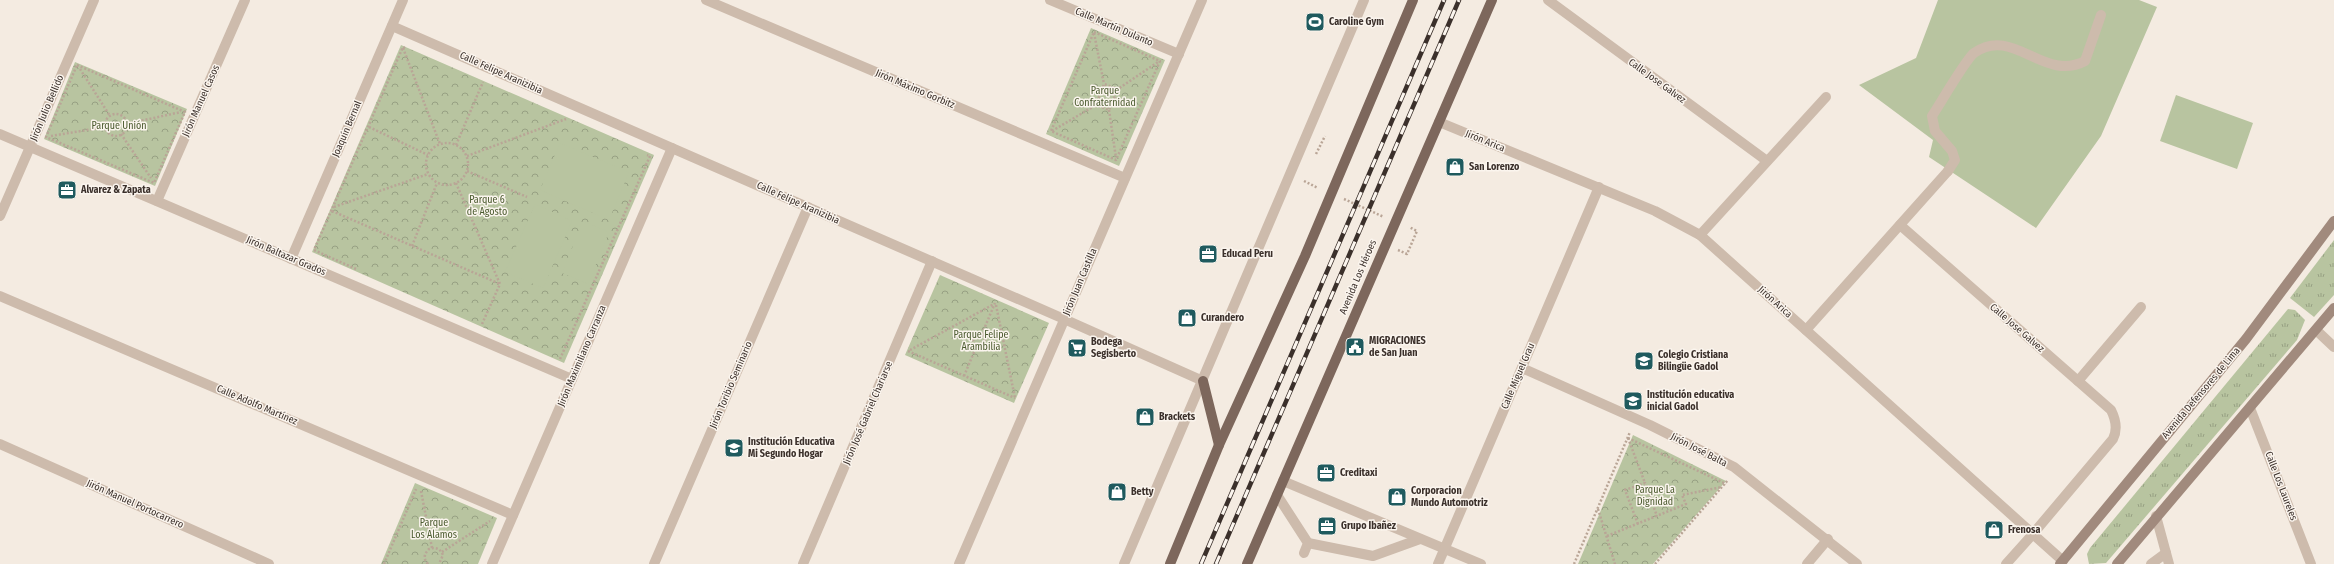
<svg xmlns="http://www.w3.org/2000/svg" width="2334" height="564" viewBox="0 0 2334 564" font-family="'Fira Sans Condensed',sans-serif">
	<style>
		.grass { fill: url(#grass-tufts) }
		.park { fill: url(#park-crowns) }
		.pitch { fill: #b8c4a0 }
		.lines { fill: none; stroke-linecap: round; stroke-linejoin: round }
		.path { stroke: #b9a596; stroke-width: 2.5; stroke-dasharray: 2 2; stroke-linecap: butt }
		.service { stroke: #cdbbac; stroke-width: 10 }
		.minor { stroke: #cdbbac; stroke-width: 10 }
		.tertiary { stroke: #cdbbac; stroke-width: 10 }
		.secondary { stroke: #a18a7d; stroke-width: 10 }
		.primary { stroke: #7d675c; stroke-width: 10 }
		.rail-casing { stroke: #3b302b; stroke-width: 4.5 }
		.rail { stroke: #fbf5ee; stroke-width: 3; stroke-dasharray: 9; stroke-linecap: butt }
		.labels { text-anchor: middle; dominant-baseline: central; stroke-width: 3; stroke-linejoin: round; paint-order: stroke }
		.poi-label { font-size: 10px; font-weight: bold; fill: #3b302b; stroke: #fbf5ee; text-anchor: start }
		.street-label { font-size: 10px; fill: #3b302b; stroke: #fbf5ee }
		.park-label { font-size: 10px; fill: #4a5a2e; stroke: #fbf5ee }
	</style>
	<defs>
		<pattern id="grass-tufts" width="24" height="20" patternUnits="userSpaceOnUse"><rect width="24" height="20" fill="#b8c4a0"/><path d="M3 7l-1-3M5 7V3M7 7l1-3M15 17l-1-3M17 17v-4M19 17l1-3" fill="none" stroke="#97a083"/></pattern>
		<pattern id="park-crowns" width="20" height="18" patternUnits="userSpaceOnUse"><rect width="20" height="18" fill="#b8c4a0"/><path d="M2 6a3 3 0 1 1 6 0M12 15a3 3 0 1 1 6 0" fill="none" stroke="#97a083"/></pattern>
	</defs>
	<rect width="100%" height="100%" fill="#f4ebe1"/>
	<!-- grass -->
	<g class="grass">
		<path d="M2334,240v55l-20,22 -24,-19z"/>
		<path d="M2288,309l7,1 10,10 -8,20 -191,223 -17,1 -2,-10 3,-6z"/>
	</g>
	<!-- park -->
	<g class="park">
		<path d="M1091,28l74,32 -46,106 -73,-32z"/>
		<path d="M401,45l253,110 -90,208 -252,-111z"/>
		<path d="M75,62l112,47 -32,77 -111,-47z"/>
		<path d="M940,275l109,48 -35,80 -109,-48z"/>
		<path d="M1633,435l93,46 -73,83h-75z"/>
		<path d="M415,483l82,35 -19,46h-97z"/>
	</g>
	<!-- pitch -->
	<g class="pitch">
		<path d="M1938,0h201l18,7 -56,129 -65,92 -107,-71 4,-17 -74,-55 57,-27z"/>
		<path d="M2176,95l77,28 -16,46 -77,-28z"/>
		<path d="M560,143l69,29 -20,48 -69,-30z"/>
		<path d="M535,204l37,17 -29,67 -38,-16z"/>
		<path d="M583,221l26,11 -21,52 -26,-11z"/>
	</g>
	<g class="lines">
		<!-- path -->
		<g class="path">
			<path d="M1094,32l66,29 -44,99 -65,-29z"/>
			<path d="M1094,33l10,51"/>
			<path d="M403,48l37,96"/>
			<path d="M77,65l108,47 -31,71 -108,-46z"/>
			<path d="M80,69l30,47"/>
			<path d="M1118,89l-14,-5 -8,21 13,5 9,-21 40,-27"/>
			<path d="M1109,110l7,48"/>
			<circle cx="116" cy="125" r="11"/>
			<path d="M126,124l55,-12"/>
			<path d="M369,127l59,28"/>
			<path d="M1052,131l44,-26"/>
			<path d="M121,134l30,44"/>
			<path d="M51,136l54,-9"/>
			<circle cx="447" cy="164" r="21"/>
			<path d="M456,145l27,-63"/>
			<path d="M1316,154l9,-18"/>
			<path d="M467,156l99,-37"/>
			<path d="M467,171l60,26"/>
			<path d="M1304,181l14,7"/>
			<path d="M456,183l44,101 -18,40"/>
			<path d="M1344,199l40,18"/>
			<path d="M334,207l94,-33"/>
			<path d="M332,211l168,73"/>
			<path d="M412,246l25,-63"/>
			<path d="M1398,250l9,4 10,-23 -8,-4"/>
			<path d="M356,269l-42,-19 89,-203 2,1"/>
			<path d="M996,305l19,93"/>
			<circle cx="979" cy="339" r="6"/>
			<path d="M982,334l13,-31"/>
			<path d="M910,350l84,-46"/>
			<path d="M908,351l107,47"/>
			<path d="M560,359l90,-203 -3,-1"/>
			<path d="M964,376l13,-31"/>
			<path d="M1628,438l98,46"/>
			<path d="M1628,438l17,45"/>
			<path d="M421,491l11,57"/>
			<path d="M1598,509l17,55"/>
			<path d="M1638,524l-13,-34 20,-7 12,33"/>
			<path d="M1607,536l79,-32 -4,-9 40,-8"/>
			<path d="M442,552l48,-31"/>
			<path d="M384,564l32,-75"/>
			<path d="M428,564c-5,-5 -4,-10 1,-15 6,-2 11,-1 14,6l-4,9"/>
			<path d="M1574,564l56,-132"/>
			<path d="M1655,564l73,-84"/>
		</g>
		<!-- service -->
		<g class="service">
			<path d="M1948,171l7,-11 -3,-9 -17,-20 -3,-15c8,-12 34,-57 42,-63 39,-28 70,30 111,8l16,-46"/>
			<path d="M1277,495l31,48 -4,10"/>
			<path d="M1308,543l65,13 47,-17"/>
			<path d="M2151,564l15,-11"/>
		</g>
		<!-- minor -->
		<g class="minor">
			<path d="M706,0l419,178"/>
			<path d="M1050,0l129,54"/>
			<path d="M1548,0l219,161"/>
			<path d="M392,26l672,293 139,62"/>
			<path d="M1439,122l216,89 45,24 363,326"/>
			<path d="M0,134l572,245"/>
			<path d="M157,201l88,-201"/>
			<path d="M0,216l94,-216"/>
			<path d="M1900,225l211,185c5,10 7,19 2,29l-81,96 -26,29"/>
			<path d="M1700,235l126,-138"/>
			<path d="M291,259l112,-259"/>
			<path d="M0,296l513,219"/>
			<path d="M1806,330l142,-159"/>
			<path d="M2316,330l18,17"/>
			<path d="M1522,368l128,57 84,42 123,97"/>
			<path d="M2078,381l63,-74"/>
			<path d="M2250,408l61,156"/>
			<path d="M0,444l269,120"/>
			<path d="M1283,481l198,83"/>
			<path d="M2156,516l13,48"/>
			<path d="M492,564l180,-416"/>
			<path d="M654,564l154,-357"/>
			<path d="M803,564l129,-303"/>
			<path d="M959,564l243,-564"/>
			<path d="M1438,564l161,-377"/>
			<path d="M1807,564l21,-25"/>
		</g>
		<!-- tertiary -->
		<path class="tertiary" d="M1124,564l240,-564"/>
		<!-- secondary -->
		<g class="secondary">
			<path d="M2060,564l186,-225 88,-118"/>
			<path d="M2117,564l217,-256"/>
		</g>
		<!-- primary -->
		<g class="primary">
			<path d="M1203,381l16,64"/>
			<path d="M1170,564l49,-119 86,-189 108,-256"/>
			<path d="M1247,564l245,-564"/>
		</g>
		<!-- rail casing -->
		<g class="rail-casing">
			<g id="rail">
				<path d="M1201,564l243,-564"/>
				<path d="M1216,564l243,-564"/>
			</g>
		</g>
		<!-- rail -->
		<use href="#rail" class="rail"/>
	</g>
	<!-- icons -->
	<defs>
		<g id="stadium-square" transform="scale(1)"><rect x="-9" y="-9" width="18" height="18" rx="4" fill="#1f5a5e" stroke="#fbf5ee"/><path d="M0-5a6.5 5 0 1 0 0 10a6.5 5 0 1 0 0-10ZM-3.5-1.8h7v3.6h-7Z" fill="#fff"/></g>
		<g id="shop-square" transform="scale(1)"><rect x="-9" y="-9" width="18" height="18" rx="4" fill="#1f5a5e" stroke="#fbf5ee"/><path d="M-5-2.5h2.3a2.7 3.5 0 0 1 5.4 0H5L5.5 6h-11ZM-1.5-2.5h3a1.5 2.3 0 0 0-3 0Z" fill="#fff"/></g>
		<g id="office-square" transform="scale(1)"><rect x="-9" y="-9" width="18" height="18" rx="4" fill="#1f5a5e" stroke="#fbf5ee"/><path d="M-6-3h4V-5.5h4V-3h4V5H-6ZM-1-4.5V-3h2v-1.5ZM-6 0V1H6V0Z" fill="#fff"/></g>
		<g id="civic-square" transform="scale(1)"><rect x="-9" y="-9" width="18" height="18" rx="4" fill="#1f5a5e" stroke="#fbf5ee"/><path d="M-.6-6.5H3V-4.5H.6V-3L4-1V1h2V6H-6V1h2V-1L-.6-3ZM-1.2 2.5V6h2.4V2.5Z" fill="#fff"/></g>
		<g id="supermarket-square" transform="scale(1)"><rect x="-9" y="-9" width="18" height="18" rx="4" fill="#1f5a5e" stroke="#fbf5ee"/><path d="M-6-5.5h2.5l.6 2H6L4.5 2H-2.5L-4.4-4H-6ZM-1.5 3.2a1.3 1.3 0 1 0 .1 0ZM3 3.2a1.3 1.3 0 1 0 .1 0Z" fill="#fff"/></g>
		<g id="school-square" transform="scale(1)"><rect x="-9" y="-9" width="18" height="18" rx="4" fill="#1f5a5e" stroke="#fbf5ee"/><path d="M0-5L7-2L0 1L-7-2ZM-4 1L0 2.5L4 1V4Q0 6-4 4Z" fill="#fff"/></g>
	</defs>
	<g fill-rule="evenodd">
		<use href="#stadium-square" x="1315" y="22"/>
		<use href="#shop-square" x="1455" y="167"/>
		<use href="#office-square" x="67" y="190"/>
		<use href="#office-square" x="1208" y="254"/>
		<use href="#shop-square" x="1187" y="318"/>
		<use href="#civic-square" x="1355" y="347"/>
		<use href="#supermarket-square" x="1077" y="348"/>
		<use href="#school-square" x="1644" y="361"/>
		<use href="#school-square" x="1633" y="401"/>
		<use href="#shop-square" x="1145" y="417"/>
		<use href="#school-square" x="734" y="448"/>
		<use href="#office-square" x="1326" y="473"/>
		<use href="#shop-square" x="1117" y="492"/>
		<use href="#shop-square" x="1397" y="497"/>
		<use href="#office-square" x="1327" y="526"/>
		<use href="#shop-square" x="1994" y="530"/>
	</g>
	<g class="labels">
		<!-- poi labels -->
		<g class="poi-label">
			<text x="1329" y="22">Caroline Gym</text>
			<text x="1469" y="167">San Lorenzo</text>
			<text x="81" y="190">Alvarez &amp; Zapata</text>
			<text x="1222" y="254">Educad Peru</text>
			<text x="1201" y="318">Curandero</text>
			<text x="1369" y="341">MIGRACIONES<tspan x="1369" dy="12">de San Juan</tspan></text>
			<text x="1091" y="342">Bodega<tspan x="1091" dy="12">Segisberto</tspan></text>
			<text x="1658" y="355">Colegio Cristiana<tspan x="1658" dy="12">Bilingüe Gadol</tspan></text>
			<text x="1647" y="395">Institución educativa<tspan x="1647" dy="12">inicial Gadol</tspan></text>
			<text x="1159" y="417">Brackets</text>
			<text x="748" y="442">Institución Educativa<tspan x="748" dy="12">Mi Segundo Hogar</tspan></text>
			<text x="1340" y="473">Creditaxi</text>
			<text x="1411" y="491">Corporacion<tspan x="1411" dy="12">Mundo Automotriz</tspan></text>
			<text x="1131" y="492">Betty</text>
			<text x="1341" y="526">Grupo Ibañez</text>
			<text x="2008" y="530">Frenosa</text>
		</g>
		<!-- street labels -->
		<g class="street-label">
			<text transform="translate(1114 27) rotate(23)">Calle Martín Dulanto</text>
			<text transform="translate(501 73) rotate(24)">Calle Felipe Aranizibia</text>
			<text transform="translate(1657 81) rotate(36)">Calle Jose Galvez</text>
			<text transform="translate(915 89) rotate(23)">Jirón Máximo Gorbitz</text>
			<text transform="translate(201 101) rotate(-66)">Jirón Manuel Casos</text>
			<text transform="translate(47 108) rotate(-67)">Jirón Julio Bellido</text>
			<text transform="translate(347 129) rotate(-67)">Joaquín Bernal</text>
			<text transform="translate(1485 141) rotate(22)">Jirón Arica</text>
			<text transform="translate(798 203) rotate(24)">Calle Felipe Aranizibia</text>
			<text transform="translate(286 256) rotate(23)">Jirón Baltazar Grados</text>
			<text transform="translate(1358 277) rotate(-67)">Avenida Los Héroes</text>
			<text transform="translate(1080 282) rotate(-67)">Jirón Juan Castilla</text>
			<text transform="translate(1775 302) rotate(42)">Jirón Arica</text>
			<text transform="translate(2017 328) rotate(41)">Calle Jose Galvez</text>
			<text transform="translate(582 356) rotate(-67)">Jirón Maximiliano Carranza</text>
			<text transform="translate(1518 376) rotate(-67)">Calle Miguel Grau</text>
			<text transform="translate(731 385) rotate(-67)">Jirón Toribio Seminario</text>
			<text transform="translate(2201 393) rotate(-50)">Avenida Defensores de Lima</text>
			<text transform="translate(257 405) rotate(23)">Calle Adolfo Martínez</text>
			<text transform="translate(868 413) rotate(-67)">Jirón José Gabriel Chariarse</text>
			<text transform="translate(1699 450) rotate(27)">Jirón José Balta</text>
			<text transform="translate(2281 486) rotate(69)">Calle Los Laureles</text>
			<text transform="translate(135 504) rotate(24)">Jirón Manuel Portocarrero</text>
		</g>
		<!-- park labels -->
		<g class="park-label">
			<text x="1105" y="91">Parque<tspan x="1105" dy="12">Confraternidad</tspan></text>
			<text x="119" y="126">Parque Unión</text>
			<text x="487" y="200">Parque 6<tspan x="487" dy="12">de Agosto</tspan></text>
			<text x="981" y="335">Parque Felipe<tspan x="981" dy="12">Arambilia</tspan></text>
			<text x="1655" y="490">Parque La<tspan x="1655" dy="12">Dignidad</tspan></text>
			<text x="434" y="523">Parque<tspan x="434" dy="12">Los Alamos</tspan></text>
		</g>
	</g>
</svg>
